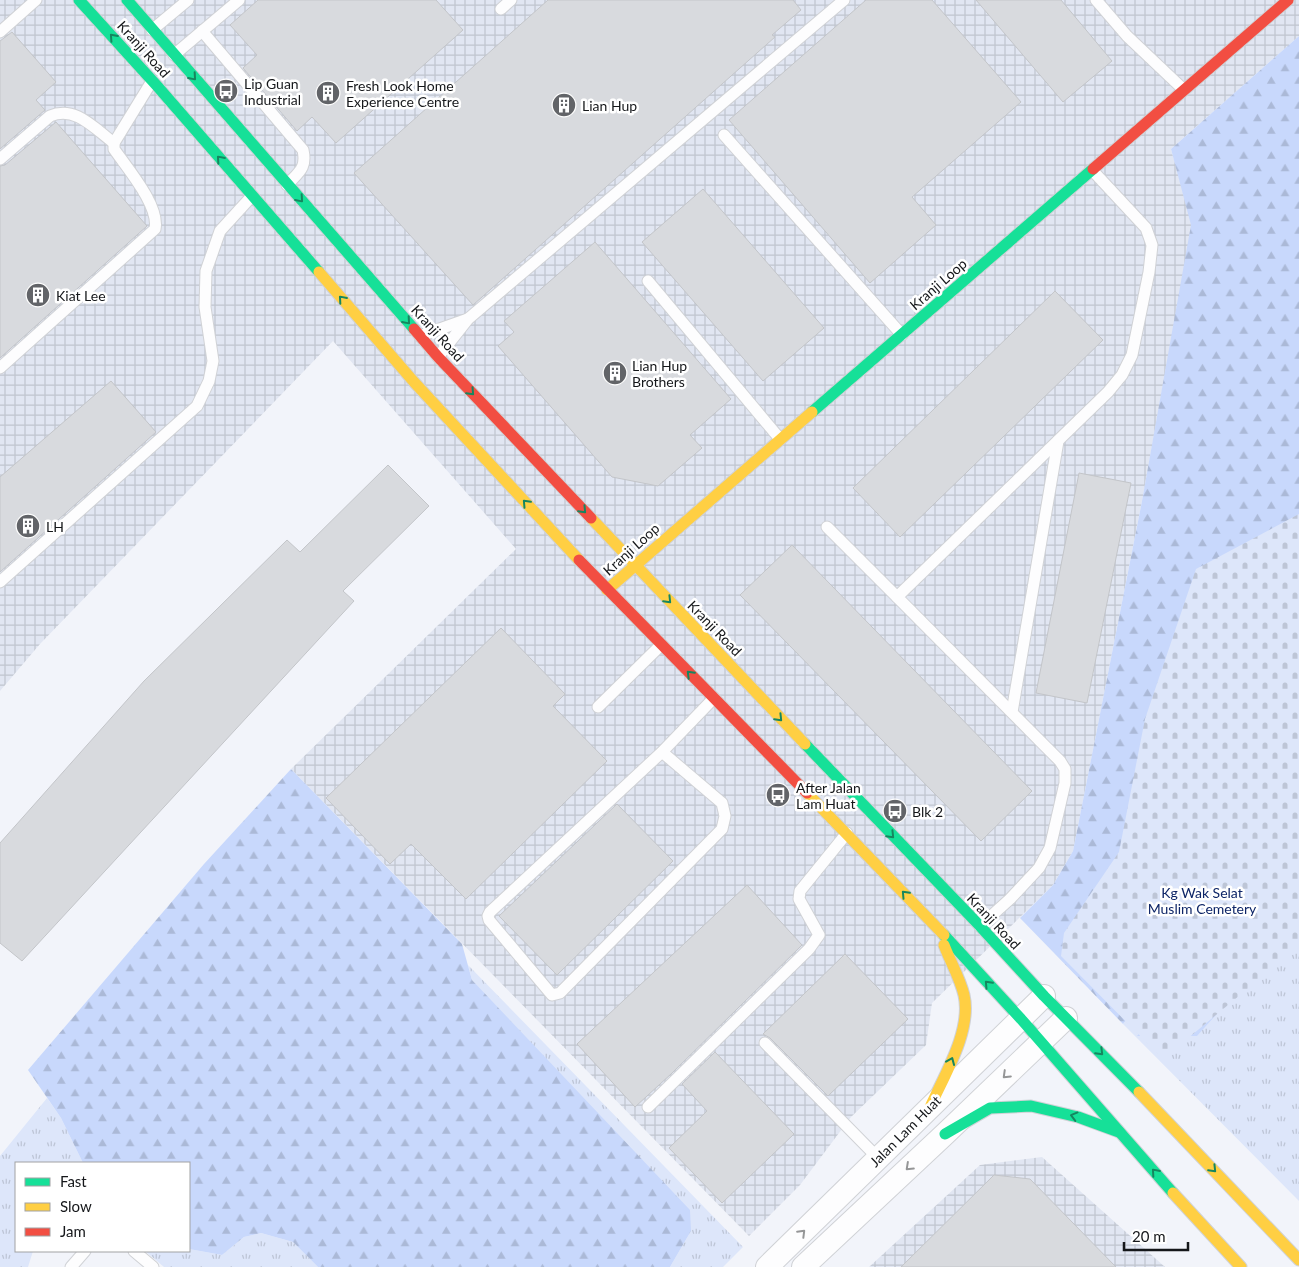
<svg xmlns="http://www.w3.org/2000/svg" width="1299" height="1267" viewBox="0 0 1299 1267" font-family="Lato,sans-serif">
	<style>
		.industrial { fill: url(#industrial-grid) }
		.grass { fill: url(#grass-tufts) }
		.forest { fill: url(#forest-firs) }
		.cemetery { fill: url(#cemetery-stones) }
		.building { fill: #d8dade; stroke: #c3c5c9 }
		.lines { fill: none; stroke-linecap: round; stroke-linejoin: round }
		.lane-casing { stroke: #d0d2d6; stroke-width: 13 }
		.street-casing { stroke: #d0d2d6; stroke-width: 24 }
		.fast-casing { stroke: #d0d2d6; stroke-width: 13 }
		.slow-casing { stroke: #d0d2d6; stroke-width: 13 }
		.jam-casing { stroke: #d0d2d6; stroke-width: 13 }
		.lane { stroke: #fdfdfe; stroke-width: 11 }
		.street { stroke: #fdfdfe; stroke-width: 22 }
		.fast { stroke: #16e098; stroke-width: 11 }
		.slow { stroke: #ffcf43; stroke-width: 11 }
		.jam { stroke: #f24e42; stroke-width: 11 }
		.oneway { stroke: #16865f }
		.oneway2 { stroke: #959697 }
		.labels { text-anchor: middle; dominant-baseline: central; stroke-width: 5; stroke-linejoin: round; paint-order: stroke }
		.street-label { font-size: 14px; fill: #15171a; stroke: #fff }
		.poi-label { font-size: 14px; fill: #15171a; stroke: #fff; text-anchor: start }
		.park-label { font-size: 14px; fill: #0d2567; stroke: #fff }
	</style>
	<defs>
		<pattern id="industrial-grid" width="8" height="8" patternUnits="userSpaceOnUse" patternTransform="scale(1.25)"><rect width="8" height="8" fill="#e1e6f2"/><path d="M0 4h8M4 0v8" fill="none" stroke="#c0c5cf"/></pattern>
		<pattern id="grass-tufts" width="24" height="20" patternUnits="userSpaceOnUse" patternTransform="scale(1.25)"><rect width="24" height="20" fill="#dde6fa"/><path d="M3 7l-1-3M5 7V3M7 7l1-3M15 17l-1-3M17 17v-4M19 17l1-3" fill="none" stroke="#bdc5d6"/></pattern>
		<pattern id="forest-firs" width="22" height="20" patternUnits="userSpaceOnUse" patternTransform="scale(1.25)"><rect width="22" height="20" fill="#c8d8fc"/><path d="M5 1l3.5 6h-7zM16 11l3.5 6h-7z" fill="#abb9d7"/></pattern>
		<pattern id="cemetery-stones" width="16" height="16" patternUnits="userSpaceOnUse" patternTransform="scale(1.25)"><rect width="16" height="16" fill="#dde6fa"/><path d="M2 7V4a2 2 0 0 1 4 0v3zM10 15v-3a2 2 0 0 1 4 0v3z" fill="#bdc5d6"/></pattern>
	</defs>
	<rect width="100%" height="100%" fill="#f2f4fa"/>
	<!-- industrial -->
	<g class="industrial">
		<path d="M0,0h1299v36l-128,113 21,76 -50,276 -69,350 -20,34 -121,118 -6,42 -75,72 -51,68 -51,51 -458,-467 225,-220 -183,-208 -293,303 -40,47z"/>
		<path d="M1042,1157l123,110h-296l111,-102z"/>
	</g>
	<!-- grass -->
	<g class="grass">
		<path d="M1299,945v256l-176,-177 41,-48 68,21z"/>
		<path d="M468,965l275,282 -20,20h-53l21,-36 -219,-251z"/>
		<path d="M47,1098l14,20 22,45h-67v88h17l-5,16h-28v-111z"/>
		<path d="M261,1233l32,9 25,25h-154l-19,-16h44v-2l33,6 22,-18z"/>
	</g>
	<!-- forest -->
	<g class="forest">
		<path d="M1299,36v909l-67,52 -35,39h-60l38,-43 -11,-17 -41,48 -103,-106 33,-33 20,-34 69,-350 49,-276 -20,-76z"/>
		<path d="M291,769l171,175 10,36 218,230 1,21 -21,36h-352l-25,-25 -32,-9 -17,4 -22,18 -33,-6v-86h-106l-22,-45 -33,-48 176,-206z"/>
	</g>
	<!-- cemetery -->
	<path class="cemetery" d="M1299,514v432l-136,113 -102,-103 3,-23 55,-81 26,-133 51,-150z"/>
	<!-- building -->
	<g class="building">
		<path d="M258,0h178l27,30 -127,113 -24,-26 -15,14 -54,-63 14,-13 -27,-30z"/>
		<path d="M548,0h245l8,10 -29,25 3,2 -302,268 -119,-132z"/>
		<path d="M866,0h66l89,102 -109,95 24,28 -66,58 -141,-163z"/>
		<path d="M976,0h85l51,61 -49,41z"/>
		<path d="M12,32l44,50 -20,18 9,10 -45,39v-108z"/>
		<path d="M56,122l91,104 -147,132v-192l5,-1z"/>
		<path d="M703,189l121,139 -61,53 -121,-139z"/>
		<path d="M595,242l136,157 -41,36 12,13 -44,38 -46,-9 -114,-131 16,-14 -10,-11z"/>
		<path d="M1055,291l48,49 -203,197 -47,-49z"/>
		<path d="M111,381l45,51 -156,140v-95z"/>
		<path d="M388,465l41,41 -86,85 11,10 -332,360 -22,-18v-100l144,-162 143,-141 13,12z"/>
		<path d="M1079,473l52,10 -44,220 -51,-10z"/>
		<path d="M792,545l240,246 -51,50 -241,-246z"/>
		<path d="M501,628l64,66 -12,12 54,55 -141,138 -55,-55 -21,20 -64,-66z"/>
		<path d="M617,804l56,57 -116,114 -58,-59z"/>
		<path d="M747,885l55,60 -131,129 -36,33 -58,-63z"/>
		<path d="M845,954l63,65 -80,77 -58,-58 -7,-4z"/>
		<path d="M715,1052l79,82 -72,69 -53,-55 38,-37 -25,-27z"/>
		<path d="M994,1175l36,4 86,88h-215z"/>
	</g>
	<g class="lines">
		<!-- lane casing -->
		<g class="lane-casing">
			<g id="lane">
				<path d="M1096,0l31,36 57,54"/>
				<path d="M501,9l10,-9"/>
				<path d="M152,30l36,-30"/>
				<path d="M202,31l101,119c4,18 -4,22 -16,35"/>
				<path d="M0,32l36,-32"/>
				<path d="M174,55l65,-55"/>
				<path d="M724,135l178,200"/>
				<path d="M0,159l50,-43c25,-11 44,12 64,27"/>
				<path d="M648,281l132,158"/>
				<path d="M420,336l48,-17"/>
				<path d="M438,357l30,-38 376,-319"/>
				<path d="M0,368l155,-139c5,-23 -28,-61 -41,-80v-6l38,-62"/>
				<path d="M827,527l70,70"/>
				<path d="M0,582l197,-176 12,-25 4,-20 -8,-54 1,-36 14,-40 32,-35"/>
				<path d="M598,707l63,-62"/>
				<path d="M1012,712l46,-271"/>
				<path d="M662,752l-172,160 -2,4 1,4 63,75 8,-2 162,-164 3,-13 -3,-13 -60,-51 52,-54"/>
				<path d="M980,926l30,-27 29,-31 11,-20 15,-65v-14l-5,-8 -15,-15 -148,-149 211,-205 14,-17 10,-20 17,-83 3,-27 -6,-17 -54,-58"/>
				<path d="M765,1043l113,115"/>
				<path d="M648,1107l161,-158 10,-14 -20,-36 1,-8 47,-58"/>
				<path d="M134,1251l19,16"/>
				<path d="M71,1267l14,-16"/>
			</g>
		</g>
		<!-- street casing -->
		<g class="street-casing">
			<g id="street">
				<path d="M767,1267l277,-271"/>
				<path d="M803,1267l142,-133 121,-116"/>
			</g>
		</g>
		<!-- fast casing -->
		<g class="fast-casing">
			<g id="fast">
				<path d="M79,0l79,87 161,185"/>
				<path d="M127,0l287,329"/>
				<path d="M812,412l281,-243"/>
				<path d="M805,744l175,182 64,70 95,96"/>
				<path d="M944,935l77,84 152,174"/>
				<path d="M945,1134l45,-26 41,-2 47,11 41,15"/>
			</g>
		</g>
		<!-- slow casing -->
		<g class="slow-casing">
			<g id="slow">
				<path d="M319,272l95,110 165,178"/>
				<path d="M591,518l214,226"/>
				<path d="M607,590l205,-178"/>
				<path d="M807,793l137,142"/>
				<path d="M1139,1092l160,168"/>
				<path d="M931,1105c14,-31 41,-75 33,-110 -4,-17 -14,-34 -20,-50"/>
				<path d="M1173,1193l68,74"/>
			</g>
		</g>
		<!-- jam casing -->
		<g class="jam-casing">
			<g id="jam">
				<path d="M1093,169l195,-169"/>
				<path d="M414,329l24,28 153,161"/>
				<path d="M579,560l228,233"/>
			</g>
		</g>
		<!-- lane -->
		<use href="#lane" class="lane"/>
		<!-- street -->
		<use href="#street" class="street"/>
		<!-- fast -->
		<use href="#fast" class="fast"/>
		<!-- slow -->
		<use href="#slow" class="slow"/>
		<!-- jam -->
		<use href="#jam" class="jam"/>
	</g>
	<!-- one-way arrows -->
	<defs><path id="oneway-chevron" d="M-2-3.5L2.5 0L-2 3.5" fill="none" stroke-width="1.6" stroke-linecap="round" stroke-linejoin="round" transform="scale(1.25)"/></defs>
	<g class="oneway">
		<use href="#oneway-chevron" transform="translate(113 37) rotate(-132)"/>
		<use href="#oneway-chevron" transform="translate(193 77) rotate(49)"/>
		<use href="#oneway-chevron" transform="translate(220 159) rotate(-131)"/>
		<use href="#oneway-chevron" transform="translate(300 199) rotate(49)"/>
		<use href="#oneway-chevron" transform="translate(342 299) rotate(-131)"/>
		<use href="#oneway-chevron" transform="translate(407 321) rotate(49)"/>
		<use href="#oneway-chevron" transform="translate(471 392) rotate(47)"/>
		<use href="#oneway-chevron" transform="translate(526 503) rotate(-133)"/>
		<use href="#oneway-chevron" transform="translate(583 510) rotate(47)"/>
		<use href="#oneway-chevron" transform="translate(668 600) rotate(46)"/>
		<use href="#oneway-chevron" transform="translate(690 674) rotate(-135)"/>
		<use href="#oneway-chevron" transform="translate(779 718) rotate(46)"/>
		<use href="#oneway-chevron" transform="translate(891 835) rotate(46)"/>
		<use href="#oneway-chevron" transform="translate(905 894) rotate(-133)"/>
		<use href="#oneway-chevron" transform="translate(988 984) rotate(-133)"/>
		<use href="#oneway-chevron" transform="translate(1100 1052) rotate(45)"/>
		<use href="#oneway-chevron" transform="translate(951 1061) rotate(-67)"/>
		<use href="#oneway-chevron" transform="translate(1074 1116) rotate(-165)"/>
		<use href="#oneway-chevron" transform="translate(1213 1169) rotate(46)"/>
		<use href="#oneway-chevron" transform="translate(1155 1172) rotate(-131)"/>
	</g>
	<g class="oneway2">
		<use href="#oneway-chevron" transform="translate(1006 1075) rotate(136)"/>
		<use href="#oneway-chevron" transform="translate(909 1167) rotate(137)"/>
		<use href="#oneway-chevron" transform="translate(802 1233) rotate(-45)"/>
	</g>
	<!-- icons -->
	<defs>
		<g id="bus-disc" transform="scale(1.25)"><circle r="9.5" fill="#626468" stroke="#fff"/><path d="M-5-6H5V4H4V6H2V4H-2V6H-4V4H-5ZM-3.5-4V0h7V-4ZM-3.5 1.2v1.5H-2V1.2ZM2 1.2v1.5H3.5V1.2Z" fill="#fff"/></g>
		<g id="building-disc" transform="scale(1.25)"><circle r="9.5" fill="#626468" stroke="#fff"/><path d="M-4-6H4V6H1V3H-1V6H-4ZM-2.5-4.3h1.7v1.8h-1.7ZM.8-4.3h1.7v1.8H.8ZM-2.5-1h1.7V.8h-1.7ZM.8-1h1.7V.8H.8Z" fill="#fff"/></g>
	</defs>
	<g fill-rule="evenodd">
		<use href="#bus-disc" x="226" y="91"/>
		<use href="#building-disc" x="328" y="93"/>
		<use href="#building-disc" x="564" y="105"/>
		<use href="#building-disc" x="38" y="295"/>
		<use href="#building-disc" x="615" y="373"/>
		<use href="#building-disc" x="28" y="526"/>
		<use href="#bus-disc" x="778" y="795"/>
		<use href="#bus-disc" x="895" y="811"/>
	</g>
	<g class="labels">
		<!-- street labels -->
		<g class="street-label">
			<text transform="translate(144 49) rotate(48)">Kranji Road</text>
			<text transform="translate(938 284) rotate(-41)">Kranji Loop</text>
			<text transform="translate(438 333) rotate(48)">Kranji Road</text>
			<text transform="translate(631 549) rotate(-42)">Kranji Loop</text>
			<text transform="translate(715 628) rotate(46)">Kranji Road</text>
			<text transform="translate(994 921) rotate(47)">Kranji Road</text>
			<text transform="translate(905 1131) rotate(-45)">Jalan Lam Huat</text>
		</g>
		<!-- poi labels -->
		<g class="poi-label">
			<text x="244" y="83">Lip Guan<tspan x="244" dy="16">Industrial</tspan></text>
			<text x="346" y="85">Fresh Look Home<tspan x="346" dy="16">Experience Centre</tspan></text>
			<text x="582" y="105">Lian Hup</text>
			<text x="56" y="295">Kiat Lee</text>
			<text x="632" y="365">Lian Hup<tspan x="632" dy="16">Brothers</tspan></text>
			<text x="46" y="526">LH</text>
			<text x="796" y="787">After Jalan<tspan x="796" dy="16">Lam Huat</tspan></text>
			<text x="912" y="811">Blk 2</text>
		</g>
		<!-- park labels -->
		<g class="park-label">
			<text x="1202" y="892">Kg Wak Selat<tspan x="1202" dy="16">Muslim Cemetery</tspan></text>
		</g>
	</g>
	<!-- legend -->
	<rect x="15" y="1162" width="175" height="90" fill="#ffffff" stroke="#a1a2a3"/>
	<rect x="25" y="1178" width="25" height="8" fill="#16e098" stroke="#a1a2a3"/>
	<text x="60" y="1187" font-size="15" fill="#15171a">Fast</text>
	<rect x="25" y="1203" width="25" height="8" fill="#ffcf43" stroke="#a1a2a3"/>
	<text x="60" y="1212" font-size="15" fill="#15171a">Slow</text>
	<rect x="25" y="1228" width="25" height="8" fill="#f24e42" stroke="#a1a2a3"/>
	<text x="60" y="1237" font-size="15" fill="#15171a">Jam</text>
	<!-- scale -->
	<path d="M1124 1242v8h64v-8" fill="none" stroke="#15171a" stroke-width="2.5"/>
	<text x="1132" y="1242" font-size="15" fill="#15171a" stroke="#ffffff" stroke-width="4" paint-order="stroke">20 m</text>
</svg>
